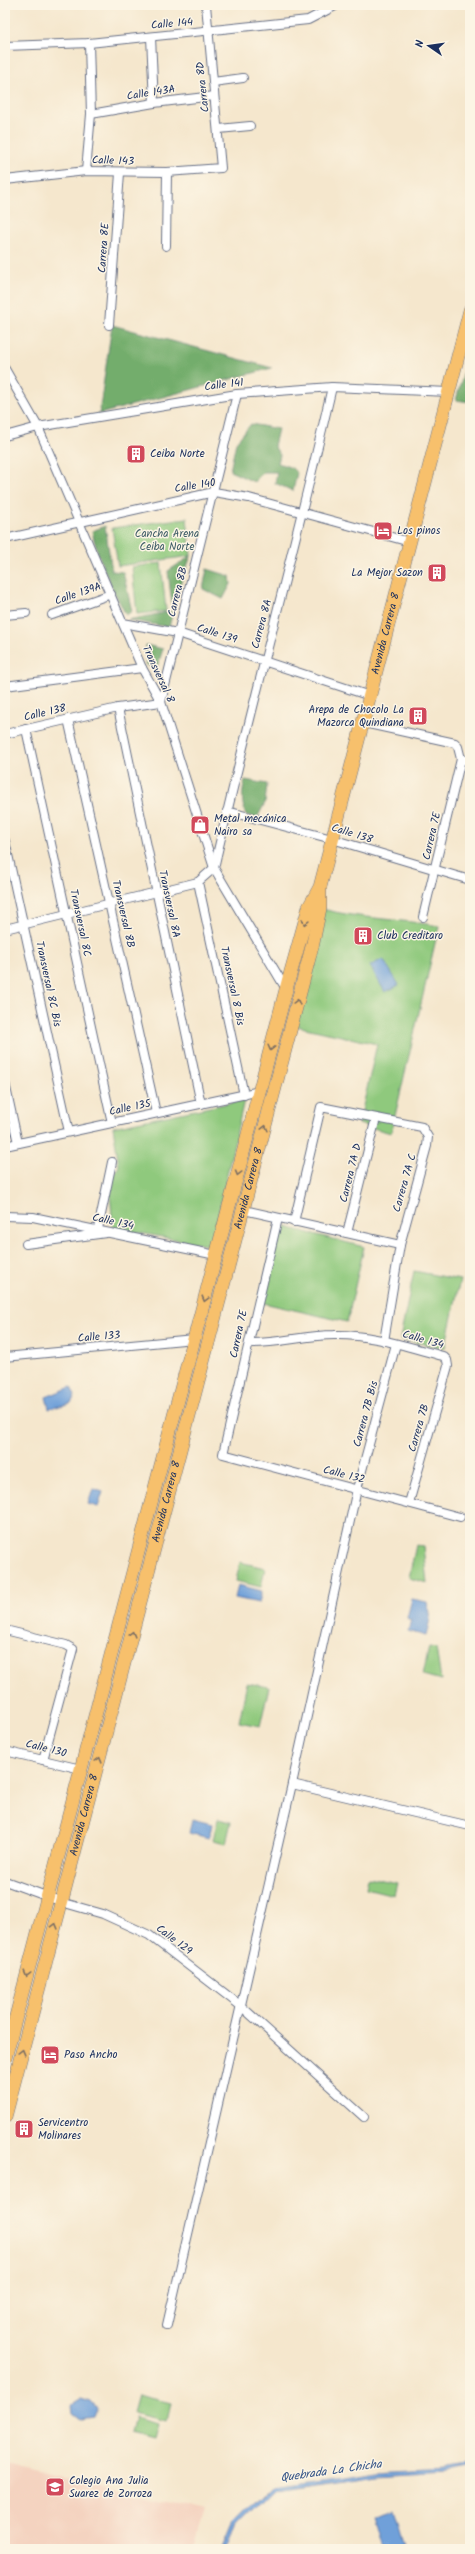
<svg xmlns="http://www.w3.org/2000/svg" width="475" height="2554" viewBox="0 0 475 2554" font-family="Kalam,sans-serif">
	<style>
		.built { fill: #f4d3c0 }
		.green { fill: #8fc97d; stroke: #557c6e }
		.forest { fill: #73ad6c; stroke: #476e65 }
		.water { fill: #6fa0d9; stroke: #45689c }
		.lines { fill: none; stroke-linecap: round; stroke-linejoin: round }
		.street-casing { stroke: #676f85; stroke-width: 10 }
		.primary-casing { stroke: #676f85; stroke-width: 14 }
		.street { stroke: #fff; stroke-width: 8 }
		.primary { stroke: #f7c06c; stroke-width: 13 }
		.oneway { stroke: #7e7064 }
		.labels { text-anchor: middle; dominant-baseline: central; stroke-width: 3; stroke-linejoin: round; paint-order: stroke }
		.street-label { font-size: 11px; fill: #1b2f5e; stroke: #fcf5e5 }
		.poi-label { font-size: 11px; fill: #1b2f5e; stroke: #fcf5e5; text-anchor: start }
		.park-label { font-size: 11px; fill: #3e5d67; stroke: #fcf5e5 }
		.water-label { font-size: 12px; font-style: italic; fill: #385789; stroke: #fcf5e5 }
	</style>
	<rect width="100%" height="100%" fill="#fcf5e5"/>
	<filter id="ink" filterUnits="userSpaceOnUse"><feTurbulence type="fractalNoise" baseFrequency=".025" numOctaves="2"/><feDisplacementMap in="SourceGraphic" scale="8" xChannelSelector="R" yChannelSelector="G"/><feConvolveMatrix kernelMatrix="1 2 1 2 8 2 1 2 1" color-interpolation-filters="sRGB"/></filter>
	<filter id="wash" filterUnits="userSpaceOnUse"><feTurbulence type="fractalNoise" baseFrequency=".012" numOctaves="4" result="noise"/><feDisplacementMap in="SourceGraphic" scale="16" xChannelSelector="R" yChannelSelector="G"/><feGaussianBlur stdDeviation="0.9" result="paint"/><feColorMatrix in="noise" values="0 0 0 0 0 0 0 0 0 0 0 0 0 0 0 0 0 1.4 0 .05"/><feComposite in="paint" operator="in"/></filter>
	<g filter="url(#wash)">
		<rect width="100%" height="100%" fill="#f5e7cd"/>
		<!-- built -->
		<path class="built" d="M5,2463l199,48 -10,38h-189z"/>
		<!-- green -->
		<g class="green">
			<path d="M187,518l4,38 -73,10 -6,-38z"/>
			<path d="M161,563l5,48 -29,3 -5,-47z"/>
			<path d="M322,909c38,10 78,10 117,17l-48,207 -32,-9 18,-80 -85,-19z"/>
			<path d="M244,1100l-33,146 -98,-18 -4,-47 10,-15 -6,-39z"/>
			<path d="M278,1225l86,22 -17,75 -88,-20z"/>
			<path d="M414,1271l46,9 -15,68 -45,-9z"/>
			<path d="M416,1545l7,1 4,37 -18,-5z"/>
			<path d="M240,1562l25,6 -4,19 -25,-6z"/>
			<path d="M429,1647l7,1 5,32 -18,-5z"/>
			<path d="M247,1683l22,4 -9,39 -21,-4z"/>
			<path d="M218,1819l13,3 -5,21 -13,-3z"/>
			<path d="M368,1877l29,6 -3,12 -28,-7z"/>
			<path d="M138,2395l33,8 -4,18 -34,-8z"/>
			<path d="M135,2418l23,6 -4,15 -23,-6z"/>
		</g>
		<!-- forest -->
		<g class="forest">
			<path d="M112,325l160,43 -173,46z"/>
			<path d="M470,349v53l-14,-2z"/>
			<path d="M251,424l27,5 -4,17 6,9 -2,8 14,5 5,5 -4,18 -18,-8 2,-11h-14l-9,10 -24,-11 6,-29z"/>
			<path d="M105,526l7,45 11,1 9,39 -6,4c-14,-27 -28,-54 -34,-84z"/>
			<path d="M191,556l-19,49 -4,-34z"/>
			<path d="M207,569l23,7 1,8 -8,15 -20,-10z"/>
			<path d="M173,611l-4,16 -41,-7z"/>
			<path d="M146,645l17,4 -7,21 -10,-6z"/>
			<path d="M245,780l22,4 -2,19 -8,15 -11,-3c-5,-13 -4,-22 -1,-35z"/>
		</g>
		<!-- water -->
		<g class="water">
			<path d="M383,959l16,26 -14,7 -15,-26z"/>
			<path d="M71,1387l4,9 -4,7 -22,6 -3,-12z"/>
			<path d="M93,1489l10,3 -5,15 -10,-3z"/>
			<path d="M238,1585l24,6 -3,12 -24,-5z"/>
			<path d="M412,1599l15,3 3,17 -4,17 -18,-5 3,-11 -4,-2z"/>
			<path d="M192,1819l20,5 -3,14 -20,-5z"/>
			<path d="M81,2399l10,3 6,7 -3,8 -14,2 -8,-6 -1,-8z"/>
			<path d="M470,2464v3l-22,4 -72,4 -103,15 -36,36 -10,23h-4l11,-26 37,-37 106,-15 70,-4z"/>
			<path d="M391,2509l11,37 -19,3 -10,-34z"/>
		</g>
	</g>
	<g filter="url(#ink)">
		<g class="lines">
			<!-- street casing -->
			<g class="street-casing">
				<g id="street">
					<path d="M151,37l3,66"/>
					<path d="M5,46l84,-3 219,-23 29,-15"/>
					<path d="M213,82l30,-4"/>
					<path d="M91,114l63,-11 60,-7"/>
					<path d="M219,129l31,-3"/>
					<path d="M86,171l5,-57 -2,-71"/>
					<path d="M5,180l81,-9 81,1 54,-4 -15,-163"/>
					<path d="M166,246l1,-74"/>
					<path d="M109,325l11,-152"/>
					<path d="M5,369l33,58 104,241 19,34 53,166 72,121"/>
					<path d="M5,436l33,-9 199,-33 95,-7 117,5"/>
					<path d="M5,539l209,-47 35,6 161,44"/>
					<path d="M5,615l21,-2"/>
					<path d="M52,615l59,-21"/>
					<path d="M123,623l55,10 192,63"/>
					<path d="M5,686l137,-18"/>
					<path d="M118,708l83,396"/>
					<path d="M68,719l88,394"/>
					<path d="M364,723l91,20 3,4 3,12 9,2"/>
					<path d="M26,729l86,394"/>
					<path d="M5,734l113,-26 43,-6 76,-308"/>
					<path d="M227,811l105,28 138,41"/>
					<path d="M5,841l64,291"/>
					<path d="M198,882l46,213"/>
					<path d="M423,917l38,-158"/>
					<path d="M5,929l193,-47 16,-14c37,-161 81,-320 118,-481"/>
					<path d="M5,1083l13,60"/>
					<path d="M5,1146l255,-55"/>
					<path d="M244,1210l156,35"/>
					<path d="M5,1216l28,1 183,38"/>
					<path d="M278,1218l-55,236 237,63"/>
					<path d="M294,1222l27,-115 101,20 6,10 -1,9 -27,99 -16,96"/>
					<path d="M98,1229l14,-67"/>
					<path d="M347,1233l29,-115"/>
					<path d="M26,1244l80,-11"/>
					<path d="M249,1343c29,1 56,-8 85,-8 37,-1 74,12 109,21l4,4 1,6 -39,137"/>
					<path d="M5,1357l189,-18"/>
					<path d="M5,1630l61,15 7,4 -30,111"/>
					<path d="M5,1751l76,18"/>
					<path d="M292,1784l178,42"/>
					<path d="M5,1881l63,23 35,10 46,21 92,71 123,111"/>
					<path d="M167,2325l125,-541 65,-295 39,-145"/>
				</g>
			</g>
			<!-- primary casing -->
			<g class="primary-casing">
				<g id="primary">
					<path id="s1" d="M5,2058l283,-1076 21,-75 11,-20 150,-577"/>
					<path id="s2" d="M5,2117l308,-1174 7,-35v-20"/>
				</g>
			</g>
			<!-- street -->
			<use href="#street" class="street"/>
			<!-- primary -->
			<use href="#primary" class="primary"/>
		</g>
		<!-- one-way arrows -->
		<defs><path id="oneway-chevron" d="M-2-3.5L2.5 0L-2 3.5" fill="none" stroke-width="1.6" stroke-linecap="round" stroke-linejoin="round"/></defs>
		<g class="oneway">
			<use href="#oneway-chevron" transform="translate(305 922) rotate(106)"/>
			<use href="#oneway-chevron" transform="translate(297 1002) rotate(-75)"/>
			<use href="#oneway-chevron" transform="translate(271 1048) rotate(104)"/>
			<use href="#oneway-chevron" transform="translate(265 1128) rotate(-76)"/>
			<use href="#oneway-chevron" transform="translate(238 1173) rotate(105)"/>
			<use href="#oneway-chevron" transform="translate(205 1299) rotate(105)"/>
			<use href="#oneway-chevron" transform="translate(132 1634) rotate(-75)"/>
			<use href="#oneway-chevron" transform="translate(99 1760) rotate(-75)"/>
			<use href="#oneway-chevron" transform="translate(55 1926) rotate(-75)"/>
			<use href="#oneway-chevron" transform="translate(27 1974) rotate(105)"/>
			<use href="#oneway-chevron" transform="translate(22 2052) rotate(-75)"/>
		</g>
	</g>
	<!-- icons -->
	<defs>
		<g id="building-square" transform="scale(1)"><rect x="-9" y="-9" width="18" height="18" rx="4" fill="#d1495b" stroke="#fcf5e5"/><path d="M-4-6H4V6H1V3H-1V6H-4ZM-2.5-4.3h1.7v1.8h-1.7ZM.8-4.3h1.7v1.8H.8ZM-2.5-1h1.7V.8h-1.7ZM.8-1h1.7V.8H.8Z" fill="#fff"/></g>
		<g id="hotel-square" transform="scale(1)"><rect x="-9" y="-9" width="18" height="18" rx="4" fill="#d1495b" stroke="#fcf5e5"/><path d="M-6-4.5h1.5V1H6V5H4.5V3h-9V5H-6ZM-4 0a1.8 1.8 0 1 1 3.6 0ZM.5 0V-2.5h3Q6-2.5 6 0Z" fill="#fff"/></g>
		<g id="shop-square" transform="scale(1)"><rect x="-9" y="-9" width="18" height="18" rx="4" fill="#d1495b" stroke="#fcf5e5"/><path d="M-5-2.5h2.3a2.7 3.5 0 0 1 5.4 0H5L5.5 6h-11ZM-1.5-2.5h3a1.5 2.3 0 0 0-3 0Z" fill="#fff"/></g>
		<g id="school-square" transform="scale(1)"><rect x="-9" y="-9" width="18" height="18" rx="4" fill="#d1495b" stroke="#fcf5e5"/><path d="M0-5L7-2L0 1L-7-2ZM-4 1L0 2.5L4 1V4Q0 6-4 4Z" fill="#fff"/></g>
	</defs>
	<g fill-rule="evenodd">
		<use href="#building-square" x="136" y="454"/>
		<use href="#hotel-square" x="383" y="531"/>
		<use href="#building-square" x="437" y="573"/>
		<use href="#building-square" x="418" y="716"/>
		<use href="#shop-square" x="200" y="825"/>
		<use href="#building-square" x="363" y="936"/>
		<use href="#hotel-square" x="50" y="2055"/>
		<use href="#building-square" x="24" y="2129"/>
		<use href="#school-square" x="55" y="2487"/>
	</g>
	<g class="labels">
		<!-- street labels -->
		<g class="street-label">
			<text transform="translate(172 24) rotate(-5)">Calle 144</text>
			<text transform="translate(203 87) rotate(-96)">Carrera 8D</text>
			<text transform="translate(151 93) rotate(-9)">Calle 143A</text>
			<text transform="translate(113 161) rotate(2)">Calle 143</text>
			<text transform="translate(104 248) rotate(-86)">Carrera 8E</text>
			<text transform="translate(224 385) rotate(-7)">Calle 141</text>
			<text transform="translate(195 486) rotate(-9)">Calle 140</text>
			<text transform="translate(178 592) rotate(-76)">Carrera 8B</text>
			<text transform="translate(78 594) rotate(-19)">Calle 139A</text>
			<text transform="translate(262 624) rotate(-75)">Carrera 8A</text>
			<text transform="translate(217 634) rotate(18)">Calle 139</text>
			<text stroke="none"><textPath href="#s1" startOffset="1475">Avenida Carrera 8</textPath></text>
			<text transform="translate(158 674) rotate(65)">Transversal 8</text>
			<text transform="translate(45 713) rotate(-13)">Calle 138</text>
			<text transform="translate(352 834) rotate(17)">Calle 138</text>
			<text transform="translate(432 836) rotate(-77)">Carrera 7E</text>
			<text transform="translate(169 904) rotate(78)">Transversal 8A</text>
			<text transform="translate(123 914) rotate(77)">Transversal 8B</text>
			<text transform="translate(80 923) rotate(78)">Transversal 8C</text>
			<text transform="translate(48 984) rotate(78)">Transversal 8C Bis</text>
			<text transform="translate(232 986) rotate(78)">Transversal 8 Bis</text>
			<text transform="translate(130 1108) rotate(-12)">Calle 135</text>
			<text transform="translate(351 1173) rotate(-76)">Carrera 7A D</text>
			<text transform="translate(405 1183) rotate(-74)">Carrera 7A C</text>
			<text stroke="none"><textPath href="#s2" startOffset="960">Avenida Carrera 8</textPath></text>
			<text transform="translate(113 1222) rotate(13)">Calle 134</text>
			<text transform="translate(239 1334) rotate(-78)">Carrera 7E</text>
			<text transform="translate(99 1337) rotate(-5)">Calle 133</text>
			<text transform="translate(423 1340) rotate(16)">Calle 134</text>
			<text transform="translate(366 1414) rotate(-75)">Carrera 7B Bis</text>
			<text transform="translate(419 1428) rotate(-74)">Carrera 7B</text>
			<text transform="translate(344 1475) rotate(14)">Calle 132</text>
			<text stroke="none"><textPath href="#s2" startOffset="636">Avenida Carrera 8</textPath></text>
			<text transform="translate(46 1749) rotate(14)">Calle 130</text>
			<text stroke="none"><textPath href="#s2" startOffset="312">Avenida Carrera 8</textPath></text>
			<text transform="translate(174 1940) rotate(37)">Calle 129</text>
		</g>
		<!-- poi labels -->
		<g class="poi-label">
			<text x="150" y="454">Ceiba Norte</text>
			<text x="397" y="531">Los pinos</text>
			<text x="423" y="573" text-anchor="end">La Mejor Sazon</text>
			<text x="404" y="710" text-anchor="end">Arepa de Chocolo La<tspan x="404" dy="13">Mazorca Quindiana</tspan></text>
			<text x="214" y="819">Metal mecánica<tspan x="214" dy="13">Nairo sa</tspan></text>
			<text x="377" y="936">Club Creditaro</text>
			<text x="64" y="2055">Paso Ancho</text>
			<text x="38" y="2123">Servicentro<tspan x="38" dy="13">Molinares</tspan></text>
			<text x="69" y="2481">Colegio Ana Julia<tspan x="69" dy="13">Suarez de Zorroza</tspan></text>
		</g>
		<!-- park labels -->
		<g class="park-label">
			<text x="167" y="534">Cancha Arena<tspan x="167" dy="13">Ceiba Norte</tspan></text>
		</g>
		<!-- water labels -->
		<g class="water-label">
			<text transform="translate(331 2471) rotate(-8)">Quebrada La Chicha</text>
		</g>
	</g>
	<!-- margin -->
	<rect width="475" height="2554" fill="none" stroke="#fcf5e5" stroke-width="20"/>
	<!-- north arrow -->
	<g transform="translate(429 46) rotate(283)" stroke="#fcf5e5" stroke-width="3" paint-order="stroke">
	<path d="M0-3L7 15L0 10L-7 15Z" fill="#1b2f5e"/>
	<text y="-6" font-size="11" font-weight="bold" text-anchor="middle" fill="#1b2f5e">N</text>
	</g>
</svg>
